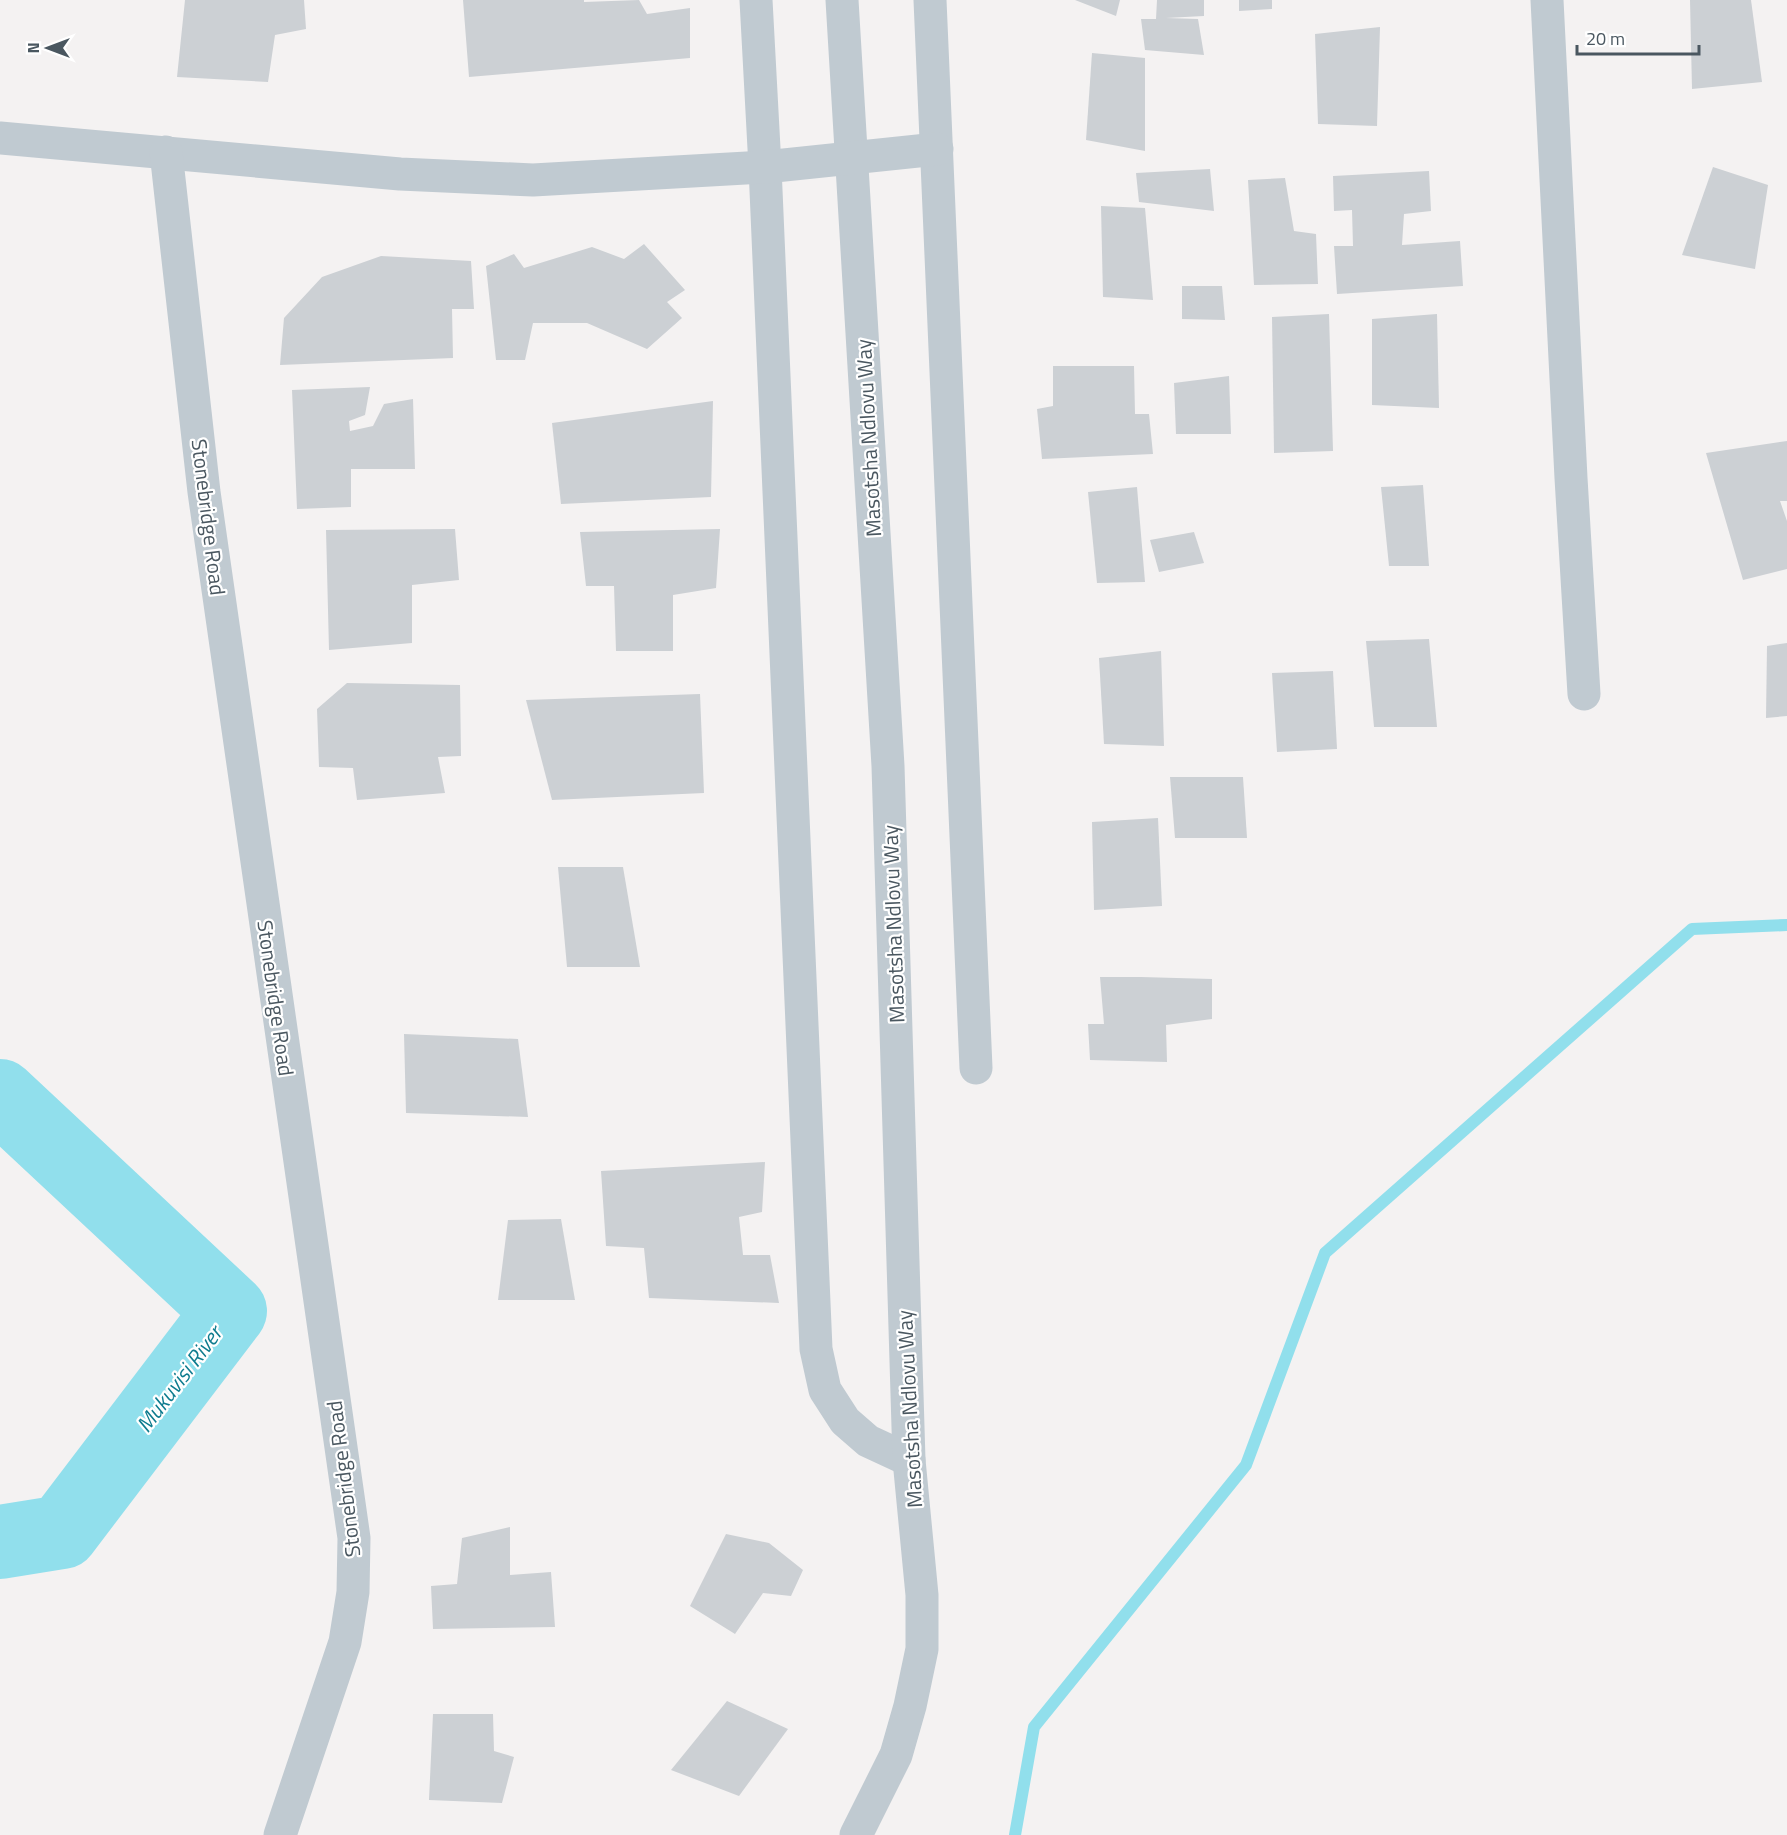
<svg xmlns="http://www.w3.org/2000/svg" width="1787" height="1835" viewBox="0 0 1787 1835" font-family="'Titillium Web',sans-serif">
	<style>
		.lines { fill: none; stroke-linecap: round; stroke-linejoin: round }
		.stream { stroke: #91dfec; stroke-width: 12 }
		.river { stroke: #91dfec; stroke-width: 74 }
		.building { fill: #ccd0d4 }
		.minor { stroke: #c0cad1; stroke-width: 33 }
		.labels { text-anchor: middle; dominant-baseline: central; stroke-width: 4.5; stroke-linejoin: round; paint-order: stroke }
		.street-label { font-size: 21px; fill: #4a5760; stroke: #fff }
		.water-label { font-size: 22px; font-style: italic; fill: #0f7c8f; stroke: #fff }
	</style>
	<rect width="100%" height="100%" fill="#f4f2f2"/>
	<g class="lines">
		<!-- stream -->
		<path class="stream" d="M1015,1835l19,-108 212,-262 79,-212 367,-324 95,-4"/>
		<!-- river -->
		<path class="river" d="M0,1096l230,215 -168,221 -62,10"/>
	</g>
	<!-- building -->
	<g class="building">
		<path d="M185,0h119l2,29 -31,6 -7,47 -91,-5z"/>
		<path d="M463,0h121v2l55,-2 8,14 43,-6v50l-221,19z"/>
		<path d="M1075,0h45l-4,16z"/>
		<path d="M1157,0h47v16l-38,2 32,1 6,36 -59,-5 -4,-31h15z"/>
		<path d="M1239,0h33v9l-33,2z"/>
		<path d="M1690,0h61l11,82 -70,7z"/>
		<path d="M1380,27l-3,99 -59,-2 -3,-90z"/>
		<path d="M1092,53l53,5v93l-59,-11z"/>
		<path d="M1713,167l55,18 -13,84 -73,-14z"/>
		<path d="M1210,169l4,42 -75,-9 -3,-29z"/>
		<path d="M1429,171l2,40 -27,3 -2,31 58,-4 3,45 -126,8 -3,-48h19l-1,-36 -18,1 -1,-35z"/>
		<path d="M1285,178l9,53 22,3 2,50 -64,1 -6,-105z"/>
		<path d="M1101,206l44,2 8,92 -50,-3z"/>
		<path d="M644,244l41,46 -18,12 15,16 -35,31 -60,-26h-54l-8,37h-29l-10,-94 28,-12 10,14 68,-21 32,12z"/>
		<path d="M381,256l90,5 3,48h-22l1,49 -173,7 4,-47 38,-41z"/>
		<path d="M1182,286h40l3,34 -43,-1z"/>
		<path d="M1329,314l4,137 -59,2 -2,-136z"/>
		<path d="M1437,314l2,94 -67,-3v-86z"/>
		<path d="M1053,366h81l1,48h14l4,40 -111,5 -5,-50 16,-3z"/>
		<path d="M1229,376l2,58h-55l-2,-51z"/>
		<path d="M370,387l-5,28 -16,6 1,10 23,-5 11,-22 29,-5 2,70h-64v38l-54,2 -5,-119z"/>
		<path d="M713,401l-2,96 -150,7 -9,-81z"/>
		<path d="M1787,441v60h-7l7,20v48l-44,11 -37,-127z"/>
		<path d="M1423,485l6,81h-40l-8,-79z"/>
		<path d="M1137,487l8,95 -48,1 -9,-91z"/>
		<path d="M455,529l4,51 -47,5v58l-83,7 -3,-120z"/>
		<path d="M720,529l-4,59 -43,7v56h-57l-2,-65h-28l-6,-54z"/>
		<path d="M1194,532l10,31 -45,9 -9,-32z"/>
		<path d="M1429,639l8,88h-63l-8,-86z"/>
		<path d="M1787,643v73l-21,2 1,-72z"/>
		<path d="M1161,651l3,95 -60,-2 -5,-86z"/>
		<path d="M1333,671l4,78 -60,3 -5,-79z"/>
		<path d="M347,683l113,2 1,71 -23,1 7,36 -88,7 -4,-32 -34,-1 -2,-58z"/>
		<path d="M700,694l4,99 -152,7 -26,-100z"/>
		<path d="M1170,777h73l4,61h-72z"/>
		<path d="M1158,818l4,88 -68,4 -2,-88z"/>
		<path d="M558,867h65l17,100h-73z"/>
		<path d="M1100,977h41l71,2v40l-46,6 1,37 -77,-2 -2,-36h16z"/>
		<path d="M404,1034l114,5 10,78 -122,-4z"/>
		<path d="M765,1162l-3,50 -23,5 4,38h27l9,48 -130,-5 -5,-50 -38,-2 -5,-75z"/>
		<path d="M561,1219l14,81h-77l10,-80z"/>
		<path d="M510,1527v48l41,-3 4,55 -122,2 -2,-43 26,-2 5,-46z"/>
		<path d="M726,1534l43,9 34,27 -12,26 -28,-3 -28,41 -45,-28z"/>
		<path d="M727,1701l61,28 -49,67 -68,-26z"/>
		<path d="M433,1714h60l1,37 20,6 -12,46 -73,-3z"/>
	</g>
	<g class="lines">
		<!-- minor -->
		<g class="minor">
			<path d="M756,0l9,167 51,1182 9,41 20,31 23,20 41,19"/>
			<path d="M842,0l46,766 21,694 13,135v54l-12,57 -14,49 -40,80"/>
			<path d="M930,0l46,1068"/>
			<path d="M1547,0l24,478 13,216"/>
			<path d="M0,138l400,36 133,6 232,-13 172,-18"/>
			<path d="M166,152l38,340 150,1046 -1,54 -8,50 -65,193"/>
		</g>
	</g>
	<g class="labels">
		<!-- street labels -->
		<g class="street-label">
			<text transform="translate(868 438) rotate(-93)">Masotsha Ndlovu Way</text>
			<text transform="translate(209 517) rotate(83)">Stonebridge Road</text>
			<text transform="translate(893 924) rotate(-92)">Masotsha Ndlovu Way</text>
			<text transform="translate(276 998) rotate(82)">Stonebridge Road</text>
			<text transform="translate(909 1409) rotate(-93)">Masotsha Ndlovu Way</text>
			<text transform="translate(343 1479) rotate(-97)">Stonebridge Road</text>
		</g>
		<!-- water labels -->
		<g class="water-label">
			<text transform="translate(179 1379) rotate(-53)">Mukuvisi River</text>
		</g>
	</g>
	<!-- north arrow -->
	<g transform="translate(48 48) rotate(270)" stroke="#ffffff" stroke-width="4.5" paint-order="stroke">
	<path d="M0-4.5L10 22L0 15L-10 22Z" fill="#4a5760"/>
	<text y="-9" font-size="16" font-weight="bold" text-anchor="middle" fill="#4a5760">N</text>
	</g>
	<!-- scale -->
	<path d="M1577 45v9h122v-9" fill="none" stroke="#4a5760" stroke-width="3"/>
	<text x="1586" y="45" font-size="18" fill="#4a5760" stroke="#ffffff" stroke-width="4.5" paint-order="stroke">20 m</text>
</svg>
